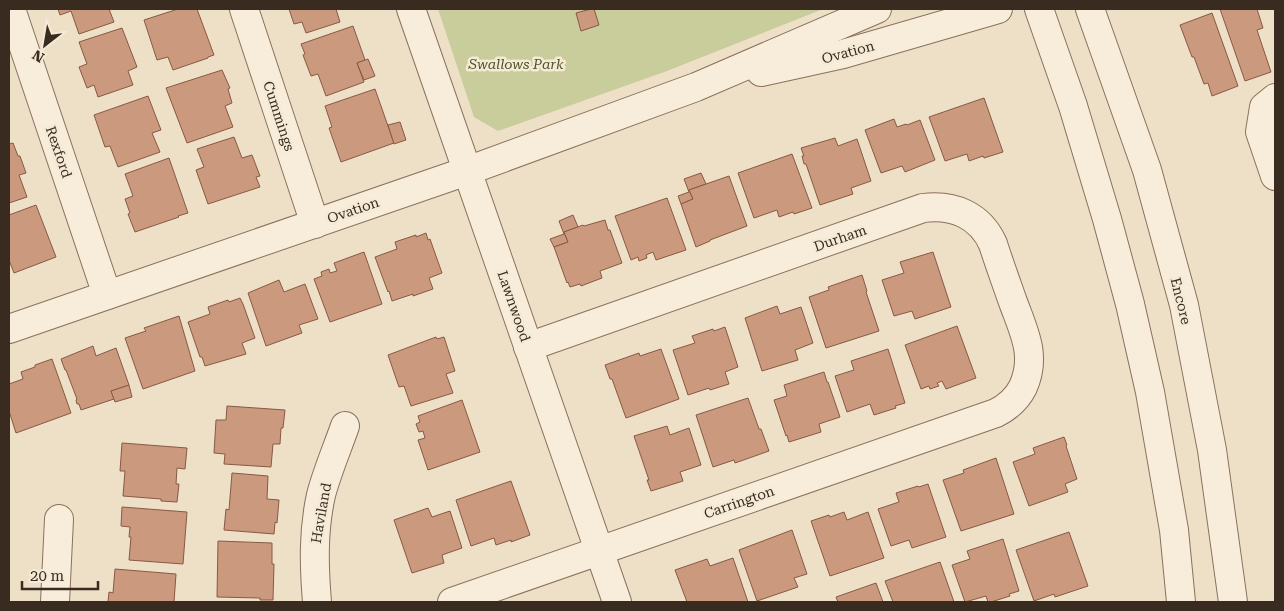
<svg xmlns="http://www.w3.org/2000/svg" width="1284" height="611" viewBox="0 0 1284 611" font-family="'Roboto Serif',serif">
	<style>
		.green { fill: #c9cc9b }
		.building { fill: #cb997e; stroke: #885943 }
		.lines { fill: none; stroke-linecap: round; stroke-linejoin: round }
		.minor-casing { stroke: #89715d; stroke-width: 30 }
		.minor { stroke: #f8edda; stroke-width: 28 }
		.labels { text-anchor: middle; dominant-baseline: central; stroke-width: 5; stroke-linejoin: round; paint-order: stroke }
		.street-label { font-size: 14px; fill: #3a2b20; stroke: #f5ead6 }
		.park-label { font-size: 14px; font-style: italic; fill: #4d5627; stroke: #f5ead6 }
	</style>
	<rect width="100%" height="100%" fill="#eedfc7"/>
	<!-- green -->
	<path class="green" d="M438,9h385l-156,62 -169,60 -24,-14z"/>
	<!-- building -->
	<g class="building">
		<path d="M58,9h51l5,13 -35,12 -8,-23 -11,4z"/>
		<path d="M178,9h19l17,46 -6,2v1l-35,12 -5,-13 -11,3 -13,-40z"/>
		<path d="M289,9h47l4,13 -34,11 -4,-11 -8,2z"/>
		<path d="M591,9h3l5,16 -18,6 -5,-18z"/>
		<path d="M1220,9h37l6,19 -6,2 14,42 -26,9z"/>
		<path d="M1212,13l26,73 -26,10 -4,-13 -4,1 -10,-27h-2l-12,-32z"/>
		<path d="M353,26l12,34 -8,3 7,19 -38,14 -8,-22 -7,2 -8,-21 2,-1 -4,-10z"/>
		<path d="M122,28l15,39 -9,4 5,14 -35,12 -4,-12 -7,3 -8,-21 8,-3 -8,-22z"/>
		<path d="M368,59l7,17 -11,4 -7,-17z"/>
		<path d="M222,70l8,18 -2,1 4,14 -7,3 8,21 -46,16 -21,-55z"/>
		<path d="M375,89l19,54 -53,19 -12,-34 3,-1 -7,-21z"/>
		<path d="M148,96l13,34 -9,3 8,19 -42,15 -8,-21 -5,1 -11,-32z"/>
		<path d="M984,98l19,54 -19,6 -1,-2 -14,5 -2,-7 -22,7 -16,-44z"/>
		<path d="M894,119l3,8 9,-3 1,1 13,-5 15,40 -30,12 -3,-6 -21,7 -16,-43z"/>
		<path d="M400,122l6,18 -12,4 -6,-19z"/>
		<path d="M234,137l8,21 10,-3 8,21 -4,1 4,10 -52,17 -12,-34 8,-3 -7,-18z"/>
		<path d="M835,138l3,8 19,-7 14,42 -20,7 2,6 -33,11 -14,-41h-2l-2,-8h2l-3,-8z"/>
		<path d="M13,143l5,13h2l6,17 -7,2 8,22 -18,6v-59z"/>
		<path d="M792,154l20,54 -18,6 -1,-2 -14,5 -2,-7 -23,8 -16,-45z"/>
		<path d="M169,158l19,55 -10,3 1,1 -44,15 -7,-18 2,-1 -5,-14 8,-3 -8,-22z"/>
		<path d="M701,173l5,11 -17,6 4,9 -12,5 -3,-8 11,-4 -5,-13z"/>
		<path d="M729,176l18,50 -37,14v1l-14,6 -15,-43 12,-5 -4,-9z"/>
		<path d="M667,198l19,52 -30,10 -3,-8 -7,3 1,3 -8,3 -1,-4 -7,3 -16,-44z"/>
		<path d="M36,205l20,52 -42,16 -5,-13v-45z"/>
		<path d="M573,215l5,12 -14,5 4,10 -14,5 -4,-8 14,-5 -5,-13z"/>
		<path d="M605,220l3,10h2l12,33 -22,8 2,7 -21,8 -1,-2 -10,3 -2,-5 -1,1 -13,-36 14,-5 -4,-10 19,-7 1,1z"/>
		<path d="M426,233l2,7 2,-1 12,34 -13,5 4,11 -20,7v-2l-21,7 -3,-10 -1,1 -13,-35 22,-8 -2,-7 21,-7v2z"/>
		<path d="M364,252l18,52 -52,18 -16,-43 8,-3 -1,-4 8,-3 1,4 7,-2 -3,-8z"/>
		<path d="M933,252l18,55 -36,12 -3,-8 -18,5 -12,-36 22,-7 -4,-11z"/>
		<path d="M862,275l5,16 -1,1 13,39 -53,17 -17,-51 20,-7 -1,-3z"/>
		<path d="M279,280l5,12 21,-8 13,35 -19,6 3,8 -36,13 -18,-53z"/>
		<path d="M240,298l3,6 12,34 -13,5 4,11 -41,12 -3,-9h-2l-12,-35 22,-8 -2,-7 20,-7 1,2z"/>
		<path d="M777,306l3,8 21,-7 12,36 -18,7 3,10 -36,11 -17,-53z"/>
		<path d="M179,316l16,55 -52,18 -18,-51 21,-7 -2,-3z"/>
		<path d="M957,326l19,52 -30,11 -4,-8 -5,2 2,3 -9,3 -1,-3 -8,3 -16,-44z"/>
		<path d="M725,327l13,40 -13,5 4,12 -19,6 -1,-2 -21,7 -15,-45 22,-7 -3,-7 21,-7 1,2z"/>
		<path d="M436,337l1,2 7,-2 11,34 -9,3 7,19 -42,13 -7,-20 -5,1 -11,-32z"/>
		<path d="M93,346l3,10 20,-8 13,37 -18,6 3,8 -33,11 -2,-6h-2l-1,-4 1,-1 -11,-29h-1l-4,-11z"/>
		<path d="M661,349l18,50 -53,19 -14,-39h-2l-5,-14 34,-12 1,3z"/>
		<path d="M888,349l17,54 -10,3 1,2 -22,7 -4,-11 -23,8 -12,-36 19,-6 -3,-9z"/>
		<path d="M52,359l19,54 -55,20 -7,-22v-27l14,-5 -2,-7 14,-5v-2z"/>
		<path d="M824,372l3,10h1l12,35 -21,7 2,8 -32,10 -2,-7 -1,1 -12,-36 13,-4 -3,-11z"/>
		<path d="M129,385l3,12 -17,5 -4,-11z"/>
		<path d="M748,398l11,31h2l8,22 -34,12 -1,-3 -21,7 -17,-52z"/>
		<path d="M462,400l18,52 -52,18 -10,-30 7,-2 -2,-7 -4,1 -3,-8 4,-2 -2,-6z"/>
		<path d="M227,406l58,4 -2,18h-2l-1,16h-7l-2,23 -47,-3 1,-10 -11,-1 2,-33h10z"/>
		<path d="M667,426l3,9 19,-7 12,37 -21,7 3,9 -32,10 -4,-11h2l-15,-44z"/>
		<path d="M1064,437l3,8 -1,1 11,33 -12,5 3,8 -39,14 -16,-44 22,-8 -2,-6z"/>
		<path d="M122,443l65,5 -2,21 -8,-1 -1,16h3l-2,18 -16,-1v-2l-38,-3 2,-25h-5z"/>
		<path d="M996,458l18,56 -53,17 -18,-51 21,-7 -1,-3z"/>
		<path d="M232,473l36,3 -1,23 12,1 -2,23 -2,-1 -1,12 -50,-4 2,-21 3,1z"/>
		<path d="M511,481l19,54 -19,7v-2l-15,5 -2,-7 -23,8 -15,-46z"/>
		<path d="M928,484l18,53 -34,11 -3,-8 -18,6 -13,-37 21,-7 -3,-9 22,-7 1,1z"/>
		<path d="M122,507l65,5 -4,52 -54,-4 2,-23h-2l1,-10 -9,-1z"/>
		<path d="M428,508l4,9 18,-6 12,37 -20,7 2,8 -32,10 -18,-53z"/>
		<path d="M844,512l3,8 21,-8 16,46 -54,18 -19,-55 18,-6 1,2z"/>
		<path d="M792,530l15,44 -13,4 4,9 -41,14 -18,-51z"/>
		<path d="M1069,532l19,54 -33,11 -1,-3 -20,7 -18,-51z"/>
		<path d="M1003,539l16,52 -10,3 1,2 -19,6h-3l-2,-6 -21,6 -13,-37 18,-6 -3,-8z"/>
		<path d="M218,541l54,2v21h2l-1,36h-13v-2l-43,-1z"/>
		<path d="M733,558l15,44h-61l-12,-32 32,-11 3,7z"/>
		<path d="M940,562l14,40h-61l-8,-21z"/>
		<path d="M115,569l61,5 -2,28h-66l1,-10 4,1z"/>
		<path d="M876,583l7,19h-45l-2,-5z"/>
	</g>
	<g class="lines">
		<!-- minor casing -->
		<g class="minor-casing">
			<g id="minor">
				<path d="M11,9l96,286"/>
				<path d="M244,9l71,215"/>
				<path d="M411,9l206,593"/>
				<path d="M1039,9l34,97 34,113 23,85 20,88 24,138 7,72"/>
				<path d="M1090,9l57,161 37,135 28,145 21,152"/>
				<path d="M761,72l82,-18 155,-45"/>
				<path d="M1275,98l-11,9 -4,25 15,44"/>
				<path d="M9,329l458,-158 229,-84 181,-78"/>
				<path d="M55,602l4,-83"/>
				<path d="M317,602c-3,-36 -4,-71 4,-107 6,-23 16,-46 24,-69"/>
				<path d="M452,602l544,-189c12,-6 21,-14 27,-26 14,-31 1,-55 -10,-85 -7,-20 -14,-39 -20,-58 -13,-29 -40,-40 -70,-36l-395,139"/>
			</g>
		</g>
		<!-- minor -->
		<use href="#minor" class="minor"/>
	</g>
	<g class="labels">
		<!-- street labels -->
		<g class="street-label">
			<text transform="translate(848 52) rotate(-15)">Ovation</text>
			<text transform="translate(279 116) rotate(72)">Cummings</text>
			<text transform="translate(59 152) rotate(71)">Rexford</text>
			<text transform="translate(353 210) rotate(-19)">Ovation</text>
			<text transform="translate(840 238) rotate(-19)">Durham</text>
			<text transform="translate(1181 301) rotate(76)">Encore</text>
			<text transform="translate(514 306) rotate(71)">Lawnwood</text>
			<text transform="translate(739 502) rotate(-19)">Carrington</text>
			<text transform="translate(321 513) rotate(-80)">Haviland</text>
		</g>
		<!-- park labels -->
		<g class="park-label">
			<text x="516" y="64">Swallows Park</text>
		</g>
	</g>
	<!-- border -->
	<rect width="1284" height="611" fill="none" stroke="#3a2b20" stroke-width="20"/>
	<!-- north arrow -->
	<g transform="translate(45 45) rotate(211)" stroke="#f5ead6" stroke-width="4" paint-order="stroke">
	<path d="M0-4L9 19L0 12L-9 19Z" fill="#3a2b20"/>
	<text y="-8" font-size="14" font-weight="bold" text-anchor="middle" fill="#3a2b20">N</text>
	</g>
	<!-- scale -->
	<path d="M22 581v8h76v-8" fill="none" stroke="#3a2b20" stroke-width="2.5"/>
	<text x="30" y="581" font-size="15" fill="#3a2b20" stroke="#f5ead6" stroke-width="4" paint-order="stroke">20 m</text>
</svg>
